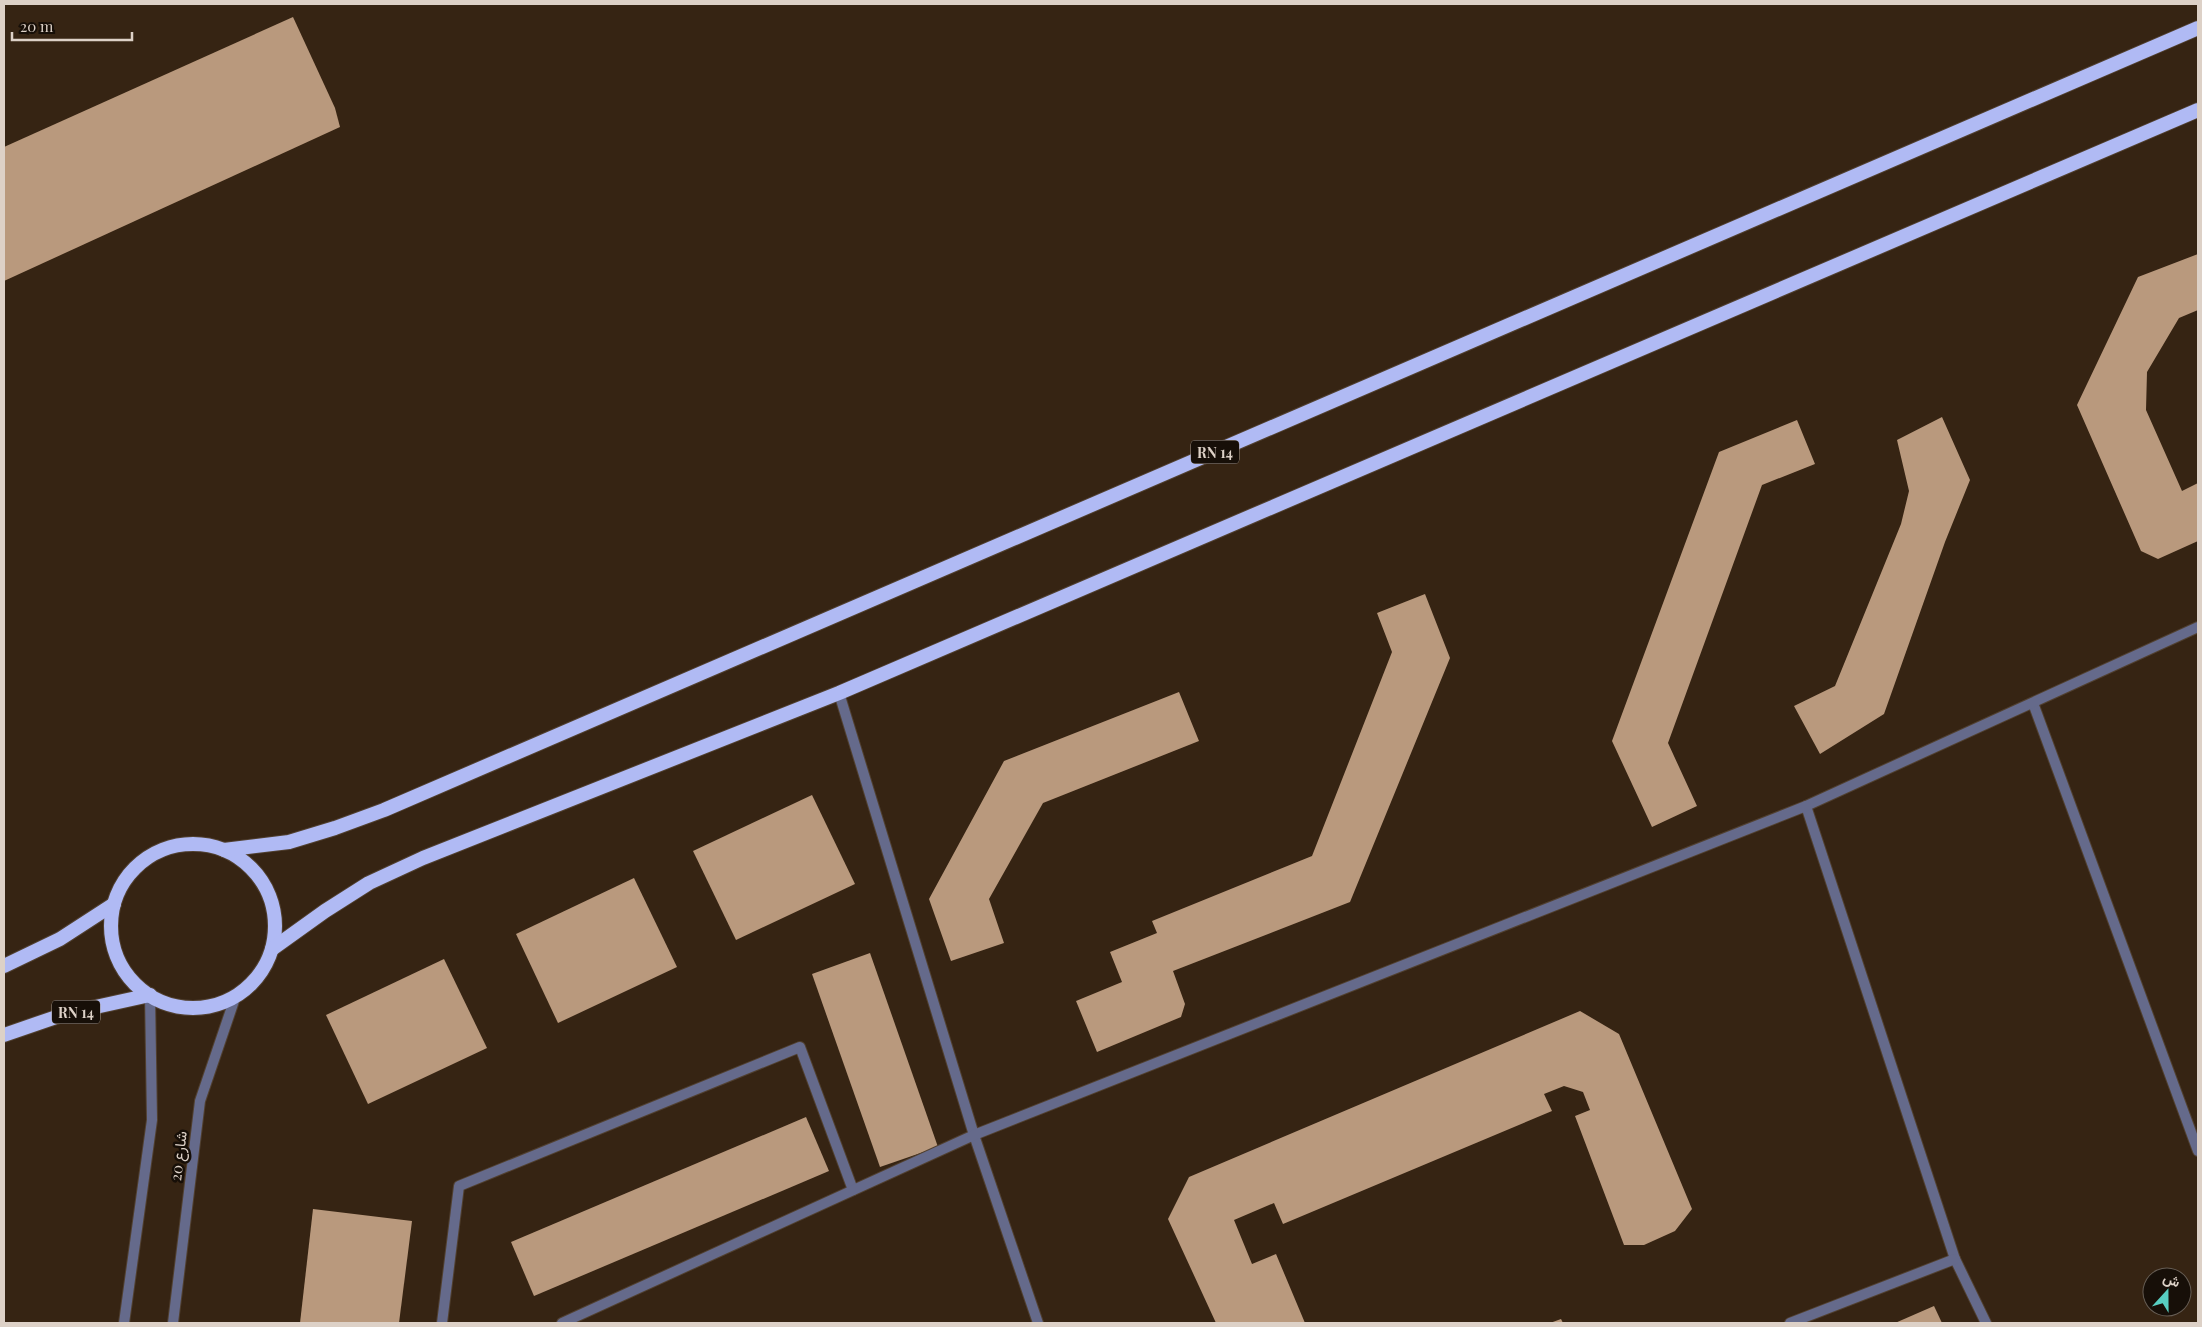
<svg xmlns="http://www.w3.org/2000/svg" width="2202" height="1327" viewBox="0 0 2202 1327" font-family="'Playfair Display',Vazirmatn,serif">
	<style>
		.building { fill: #b9997d }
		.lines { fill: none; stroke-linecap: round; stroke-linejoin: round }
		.service-casing { stroke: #514030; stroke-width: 12 }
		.minor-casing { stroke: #514030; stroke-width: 12 }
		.tertiary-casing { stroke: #514030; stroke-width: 12 }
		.trunk-casing { stroke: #514030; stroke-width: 16 }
		.service { stroke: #656a8b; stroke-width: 10 }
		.minor { stroke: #656a8b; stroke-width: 10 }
		.tertiary { stroke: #656a8b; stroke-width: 10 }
		.trunk { stroke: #b0baf4; stroke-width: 14 }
		.labels { text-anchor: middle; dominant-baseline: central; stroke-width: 5; stroke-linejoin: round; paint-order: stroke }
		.shield { fill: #170f08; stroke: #a2978e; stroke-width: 1 }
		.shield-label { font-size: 14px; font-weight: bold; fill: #ddd1c7 }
		.street-label { font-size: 15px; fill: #ddd1c7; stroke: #170f08 }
	</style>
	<rect width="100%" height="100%" fill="#362413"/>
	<!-- building -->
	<g class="building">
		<path d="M293,17l42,91 5,19 -336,154v-134z"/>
		<path d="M2198,254v56l-19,8 -32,54 -1,38 36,81 16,-8v58l-40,18 -17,-8 -64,-146 61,-128z"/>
		<path d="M1942,417l28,63 -25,62 -61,172 -64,40 -26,-48 41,-20 66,-162 8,-33 -12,-51z"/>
		<path d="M1797,420l18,44 -53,21 -94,258 29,63 -45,21 -40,-86 107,-289z"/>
		<path d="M1425,594l25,64 -100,244 -177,69 12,33 -4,13 -84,35 -21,-51 46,-19 -12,-30 47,-19 -5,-12 160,-65 80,-204 -15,-39z"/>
		<path d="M1179,692l20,49 -156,62 -54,96 15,44 -53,18 -22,-62 75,-138z"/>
		<path d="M812,795l43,89 -119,56 -43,-89z"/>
		<path d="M634,878l43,89 -119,56 -42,-89z"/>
		<path d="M870,953l68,194 -58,20 -68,-193z"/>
		<path d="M444,959l43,89 -119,56 -42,-89z"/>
		<path d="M1580,1011l39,23 73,175 -17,22 -31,14h-20l-49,-129 15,-6 -7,-18 -19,-6 -20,8 8,17 -269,113 -9,-21 -40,17 18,44 24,-10 29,69h-89l-48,-104 21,-42z"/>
		<path d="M806,1117l23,54 -295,125 -23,-54z"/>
		<path d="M313,1209l99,12 -13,102h-99z"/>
		<path d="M1934,1306l8,17h-47z"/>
		<path d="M1561,1319l2,4h-13z"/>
	</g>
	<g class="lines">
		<!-- service casing -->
		<g class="service-casing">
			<path id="service" d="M442,1323l17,-137 341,-139 53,143"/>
		</g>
		<!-- minor casing -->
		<g class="minor-casing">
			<g id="minor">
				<path d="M839,693l135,442 64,188"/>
				<path d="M2033,703l165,448"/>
				<path d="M1806,806l149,453 31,64"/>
				<path d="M562,1323l412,-188 832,-329 392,-179"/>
				<path d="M1790,1323l165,-64"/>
			</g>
		</g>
		<!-- tertiary casing -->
		<g class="tertiary-casing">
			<g id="tertiary">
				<path d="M124,1323l28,-203 -2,-125"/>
				<path d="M173,1323l27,-222 35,-103"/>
			</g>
		</g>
		<!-- trunk casing -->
		<g class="trunk-casing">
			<g id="trunk">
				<circle cx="193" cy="926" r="82"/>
				<path d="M224,850l65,-8 46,-14 49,-18 1814,-782"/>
				<path d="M272,949l53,-38 44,-28 54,-25 416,-165 1359,-583"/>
				<path d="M4,966l56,-27 54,-35"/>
				<path d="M4,1035l64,-22 82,-18"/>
			</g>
		</g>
		<!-- service -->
		<use href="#service" class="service"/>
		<!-- minor -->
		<use href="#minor" class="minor"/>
		<!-- tertiary -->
		<use href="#tertiary" class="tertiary"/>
		<!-- trunk -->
		<use href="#trunk" class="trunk"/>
	</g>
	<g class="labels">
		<!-- shield labels -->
		<g class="shield">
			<rect x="1191" y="440.5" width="48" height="23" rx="4"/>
			<rect x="52" y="1000.5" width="48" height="23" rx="4"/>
		</g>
		<g class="shield-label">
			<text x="1215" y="452">RN 14</text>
			<text x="76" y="1012">RN 14</text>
		</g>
		<!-- street labels -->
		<g class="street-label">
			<text transform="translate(178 1156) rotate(-83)">شارع 20</text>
		</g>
	</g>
	<!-- border -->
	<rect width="2202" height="1327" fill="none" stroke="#ddd1c7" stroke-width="10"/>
	<!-- north arrow -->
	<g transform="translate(2167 1292) rotate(21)"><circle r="24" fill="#170f08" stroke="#665d54"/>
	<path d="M0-4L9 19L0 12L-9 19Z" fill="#58cec1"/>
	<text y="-8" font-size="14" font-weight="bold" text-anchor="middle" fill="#ddd1c7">ش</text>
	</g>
	<!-- scale -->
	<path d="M12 32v8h120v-8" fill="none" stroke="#ddd1c7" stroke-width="2.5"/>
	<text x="20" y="32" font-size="15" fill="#ddd1c7" stroke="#170f08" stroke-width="4" paint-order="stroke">20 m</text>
</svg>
